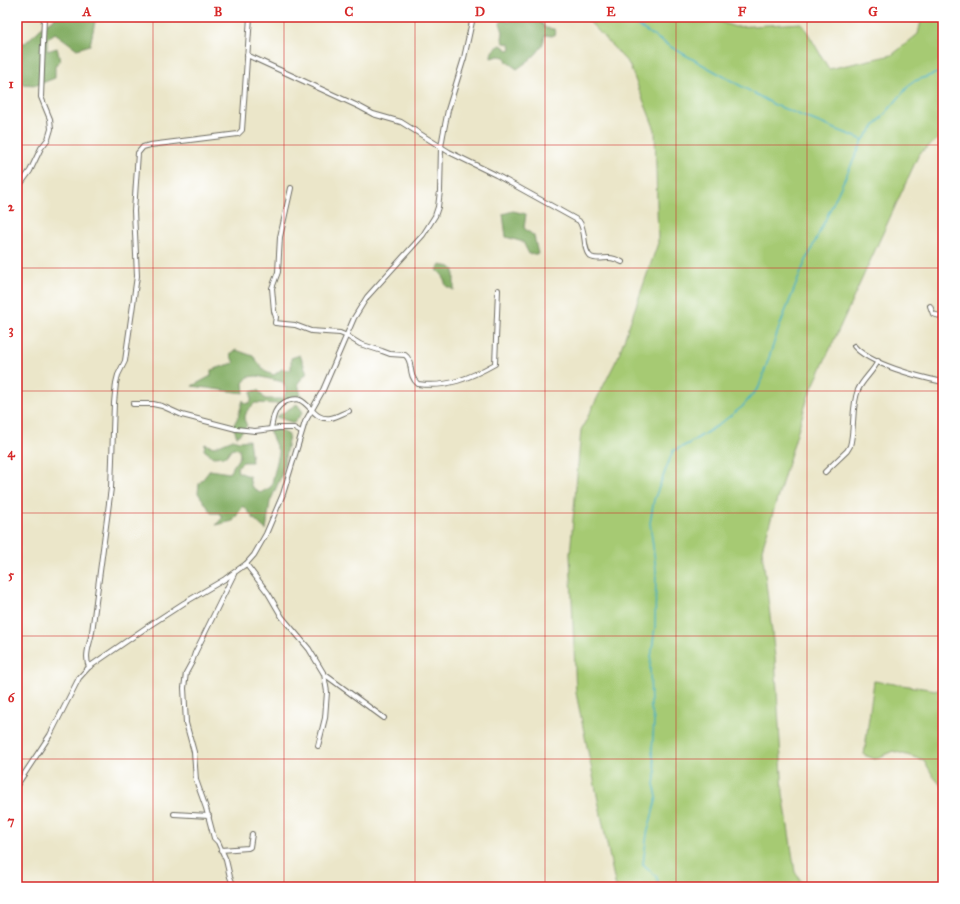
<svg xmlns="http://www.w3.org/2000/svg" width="960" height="904" viewBox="0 0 960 904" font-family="'IM FELL Great Primer',serif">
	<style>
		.green { fill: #a6ca73; stroke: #687a4f }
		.forest { fill: #84ae65; stroke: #586c48 }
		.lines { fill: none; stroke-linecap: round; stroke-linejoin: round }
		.stream { stroke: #44afc2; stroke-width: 1.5 }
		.minor-casing { stroke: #6e6c62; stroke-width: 6 }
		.minor { stroke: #fff; stroke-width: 4 }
		.grid { fill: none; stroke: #d62828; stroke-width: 1; stroke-opacity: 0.55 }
		.neatline { fill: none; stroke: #d62828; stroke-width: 1.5 }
		.grid-label { font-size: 13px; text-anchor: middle; font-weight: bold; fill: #d62828 }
	</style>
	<rect width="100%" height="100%" fill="#fff"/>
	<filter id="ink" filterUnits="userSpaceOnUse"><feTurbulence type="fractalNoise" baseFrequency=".025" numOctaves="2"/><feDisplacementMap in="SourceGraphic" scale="8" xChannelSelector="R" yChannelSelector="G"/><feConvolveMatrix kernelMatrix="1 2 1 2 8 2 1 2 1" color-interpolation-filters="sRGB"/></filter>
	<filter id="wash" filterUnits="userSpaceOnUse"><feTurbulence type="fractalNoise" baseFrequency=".012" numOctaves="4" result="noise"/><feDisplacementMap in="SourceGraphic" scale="16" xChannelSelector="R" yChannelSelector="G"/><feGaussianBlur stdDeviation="0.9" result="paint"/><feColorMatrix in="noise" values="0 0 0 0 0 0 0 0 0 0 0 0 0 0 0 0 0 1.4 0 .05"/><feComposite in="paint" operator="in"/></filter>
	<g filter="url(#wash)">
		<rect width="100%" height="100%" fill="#ebe6c9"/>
		<!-- green -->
		<g class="green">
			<path d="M585,17h121l29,10 67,-4 27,46 63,-14 26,-21 4,-17h21v118l-24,19 -111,243 -46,152 13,108 8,136 12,79 10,15h-189l-1,-4 -39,-190 -6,-139 11,-124 37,-73 40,-114 -3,-113 -26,-66z"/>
			<path d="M874,681l69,10v97l-10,-12 -9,-16 -31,-9 -18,8 -11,-4z"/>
		</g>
		<!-- forest -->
		<g class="forest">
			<path d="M55,17h41l-6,28 -13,4 -22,-16 -8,6v12l10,-3 3,12 -5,6v12l-18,7 -17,-1 -3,6v-48l8,1 23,-21 7,-3z"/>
			<path d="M515,17h21l-1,1 5,2v3l3,1 2,4 9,1 2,4 -4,3 -7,-1c-2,17 -15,25 -28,34l-10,-7 -2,-5 -6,-1 -8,2c0,-8 3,-9 10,-13l7,5 3,-1 -1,-5 -6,-1 -2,-4 1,-7 -3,-9 3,-4 6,3z"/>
			<path d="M513,211l13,3 -2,14 10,8 4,18h-9l-6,-12 -17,-5 -3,-23z"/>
			<path d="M440,265l11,2 3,3v20l-8,-4 -3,-10 -6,-6z"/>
			<path d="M236,350l17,6 13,16 8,3 8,-6 9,1v-12l9,-3 7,18 -9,10 3,13h-7l-14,8 -25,-1 -8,8 -3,8 3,7 -10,11 -4,-11 5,-9 5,-17 3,4 5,-2v-10l7,-2 7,9h18c4,-7 3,-11 0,-17l-26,-6 -9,1 -5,6 1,10 -52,-7 19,-10v-6l23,-7 -4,-9z"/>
			<path d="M297,404l6,8 -9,11 -18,-6z"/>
			<path d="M269,430h11l9,5 -7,39 -12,28 -4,28 -12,-11 -7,-9 -4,-4 -10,15 -17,4 7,-8 -4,-4h-8l-2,-4 -11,-16 1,-9 11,-14 19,3 11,-17 -1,-7 -7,-1 -6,8 -13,1 -9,-7 1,-6 9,3 19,-8 6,2 10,-1 3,22h-9l-6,5 1,5 11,4 2,10 9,7 11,-6 8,-34z"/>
		</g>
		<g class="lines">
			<!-- stream -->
			<g class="stream">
				<path d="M624,17l47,30 104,58 88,35"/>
				<path d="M659,887v-2l-3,-9 -13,-12 4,-30 10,-37 -3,-13 2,-13 -4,-19 2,-31 -3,-13 -1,-42 5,-39 1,-57 -6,-47 4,-23 19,-49 15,-7 29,-18 25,-19 17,-20 21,-62 23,-58 60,-127 49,-58 31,-11"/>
			</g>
		</g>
	</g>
	<g filter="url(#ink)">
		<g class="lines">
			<!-- minor casing -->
			<g class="minor-casing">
				<g id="minor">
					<path d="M247,55l113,52 13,7 28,8 48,30 47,23 83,46c8,10 3,30 12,36 5,3 12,1 18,1 5,0 9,2 13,4"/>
					<path d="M291,188l-11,49 -2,35 -6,16 2,23 2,6 -1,6 20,2 16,6 29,2 7,3 13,8 22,7 8,3 15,1c9,6 2,20 13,29 29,4 52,-6 77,-20l3,-74"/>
					<path d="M17,189l13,-18 11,-23 7,-9 3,-10 -1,-10 -9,-22 3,-80"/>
					<path d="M930,306l3,8 10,3"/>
					<path d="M854,346c15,18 65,31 89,36"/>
					<path d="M133,404h20l9,2 20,9 54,14 19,2 24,-3h15l7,4"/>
					<path d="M271,429c2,-13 4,-23 16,-28 4,-1 9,-3 13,-1 11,5 15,21 31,18 6,-1 12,-5 18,-7"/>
					<path d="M825,472l22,-21 3,-5c5,-18 1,-38 8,-56 5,-11 15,-18 20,-29"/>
					<path d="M246,564l22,29 14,24 27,32 15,25 3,18 -2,26 -7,28"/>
					<path d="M234,574l-39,79 -3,9 -6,11 -2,15 2,35 8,29 2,28 10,28 8,30 4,4 8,18 4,17 4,10"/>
					<path d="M89,667c-5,-12 1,-23 3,-35l19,-144 3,-85 2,-20 2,-8 7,-14 12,-85 -3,-65 4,-58 5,-6 7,-2 88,-11 4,-4 8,-113"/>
					<path d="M324,674l60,44"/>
					<path d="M17,785l33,-50 29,-57 10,-11 61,-42 34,-22 41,-24 21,-15 8,-9 12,-21 17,-40 22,-72 18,-32 31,-72 13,-21 56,-62 12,-19 3,-9 2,-16 1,-44 2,-12 5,-25 16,-52 9,-41"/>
					<path d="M174,814l35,2"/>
					<path d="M221,850l27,-2 2,-1 2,-13"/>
				</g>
			</g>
			<!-- minor -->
			<use href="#minor" class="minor"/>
		</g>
	</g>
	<!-- grid -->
	<path class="grid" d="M153,17v870M284,17v870M415,17v870M545,17v870M676,17v870M807,17v870M17,145h926M17,268h926M17,391h926M17,513h926M17,636h926M17,759h926"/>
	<!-- margin -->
	<rect width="960" height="904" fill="none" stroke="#fff" stroke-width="44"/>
	<rect x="22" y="22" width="916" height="860" class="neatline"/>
	<g class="grid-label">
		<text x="87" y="16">A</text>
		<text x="218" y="16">B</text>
		<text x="349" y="16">C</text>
		<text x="480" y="16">D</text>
		<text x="611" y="16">E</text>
		<text x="742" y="16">F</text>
		<text x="873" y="16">G</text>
		<text x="11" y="88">1</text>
		<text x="11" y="211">2</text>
		<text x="11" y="334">3</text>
		<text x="11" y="457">4</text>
		<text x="11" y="579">5</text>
		<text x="11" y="702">6</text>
		<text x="11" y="825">7</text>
	</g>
</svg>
